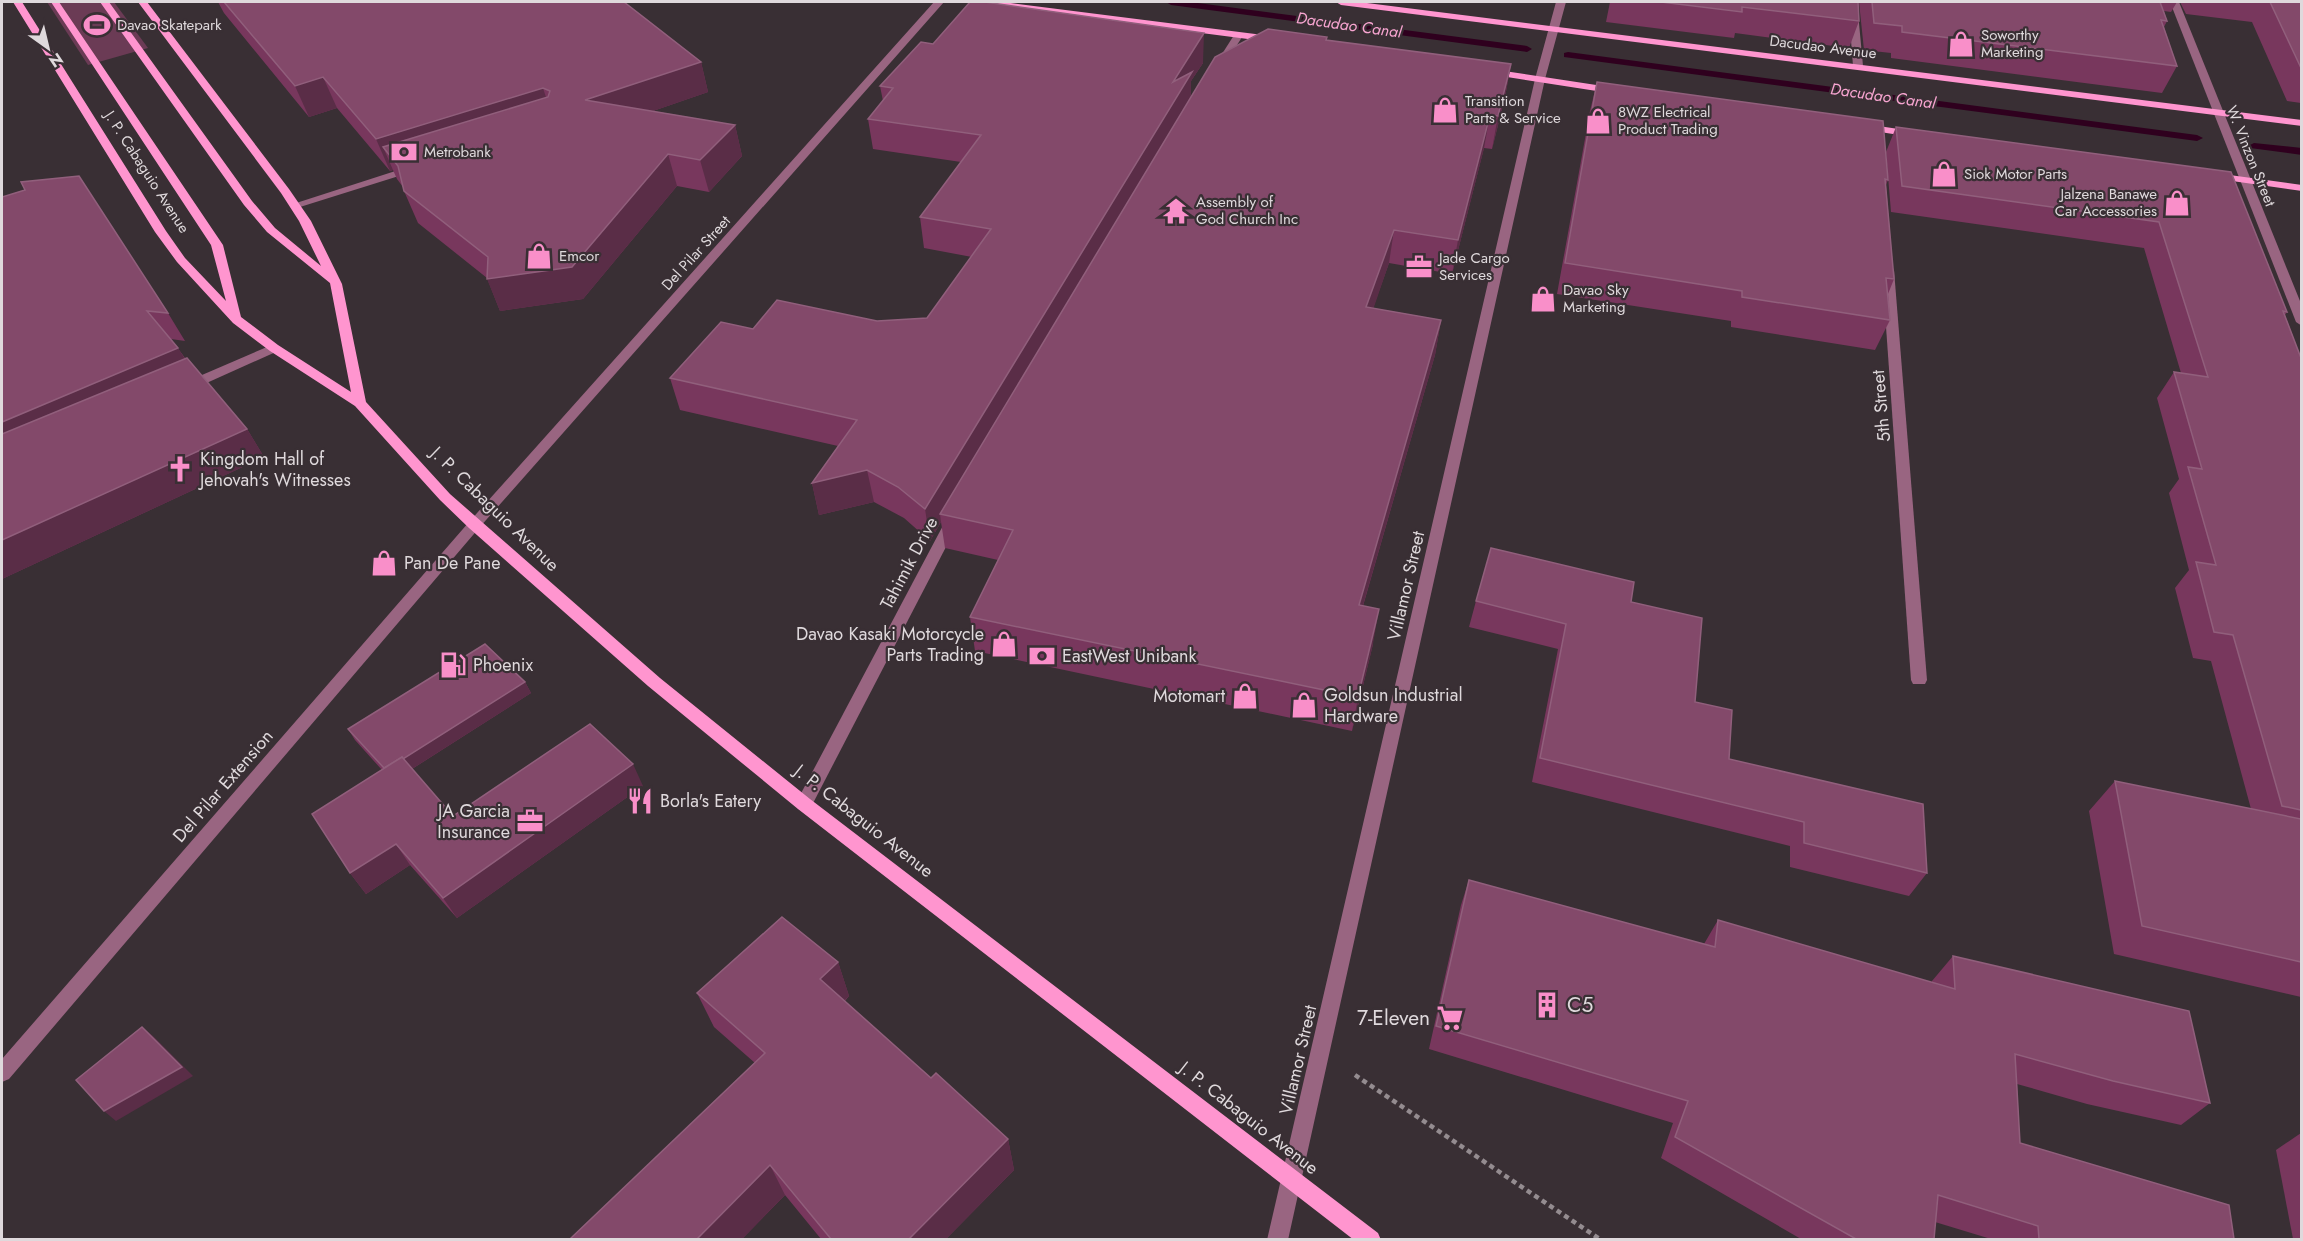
<svg xmlns="http://www.w3.org/2000/svg" width="2303" height="1241" viewBox="0 0 2303 1241" font-family="Jost,sans-serif">
	<style>
		.green { fill: #6b3b55 }
		.lines { fill: none; stroke-linecap: round; stroke-linejoin: round }
		.stream { fill: #2f001e; fill-rule: evenodd }
		.path { stroke: #948c90; stroke-width: 4.5; stroke-dasharray: 5 4; stroke-linecap: butt }
		.minor { fill: #996581; fill-rule: evenodd }
		.major { fill: #ff95cf; fill-rule: evenodd }
		.wall { fill: #78375d }
		.shaded-wall { fill: #5a2d47 }
		.building { fill: #83496a; stroke: #915f7c; stroke-width: 1.5 }
		.labels { text-anchor: middle; dominant-baseline: central; stroke-width: 4.5; stroke-linejoin: round; paint-order: stroke }
		.far-poi-label { font-size: 15px; fill: #dfd9dc; stroke: #392f34; text-anchor: start }
		.far-street-label { font-size: 15px; fill: #dfd9dc; stroke: #392f34 }
		.far-water-label { font-size: 16px; font-style: italic; fill: #f8a5d1; stroke: #392f34 }
		.street-label { font-size: 18px; fill: #dfd9dc; stroke: #392f34 }
		.poi-label { font-size: 18px; fill: #dfd9dc; stroke: #392f34; text-anchor: start }
		.near-poi-label { font-size: 21px; fill: #dfd9dc; stroke: #392f34; text-anchor: start }
	</style>
	<rect width="100%" height="100%" fill="#392f34"/>
	<!-- green -->
	<path class="green" d="M47,2h67l34,46 -60,17z"/>
	<g class="lines">
		<!-- stream -->
		<g class="stream">
			<path d="M1166,2h24l337,44 5,3 -5,3 -356,-47z"/>
			<path d="M1568,52l629,83 6,3 -6,3 -633,-84v-4z"/>
			<path d="M2254,143l48,5v7l-52,-7 -2,-2z"/>
		</g>
		<!-- path -->
		<path class="path" d="M1355,1075l246,165"/>
		<!-- minor -->
		<g class="minor">
			<path d="M934,2h10l-465,526 -470,551 -7,3v-23l467,-537z"/>
			<path d="M1556,2h10l-21,77 -257,1161h-21l268,-1161z"/>
			<path d="M1848,2h9l6,64 -5,3 -5,-3z"/>
			<path d="M2170,2h9l123,304v20l-6,-4z"/>
			<path d="M1236,32l8,2 -21,33h-6l-2,-2z"/>
			<path d="M414,165l5,3 -1,2 -118,37 -4,1 -6,-3z"/>
			<path d="M1888,266l6,4 33,410 -2,4h-12l-2,-4 -29,-410z"/>
			<path d="M274,344l6,4 -2,3 -87,39h-10l-1,-3 1,-3z"/>
			<path d="M954,513l7,5 -151,291 -6,2 -6,-2 -2,-5 2,-5 149,-281z"/>
		</g>
		<!-- major -->
		<g class="major">
			<path d="M13,2h9l144,229 19,27 41,43 -15,-56 -160,-243h8l164,243 18,72 37,28 73,47 -21,-109 -63,-51 -23,-27 -144,-203h9l143,199 23,27 46,38 -22,-45 -18,-28 -143,-191h9l142,187 22,32 31,63 24,118 84,92 210,184 150,121 568,434 3,7h-27l-556,-431 -150,-123 -179,-158 -29,-28 -85,-94 -85,-55 -37,-28 -56,-61 -22,-30z"/>
			<path d="M981,2h22l268,34 5,3 -5,3 -285,-37z"/>
			<path d="M1336,2h23l943,118v6l-961,-121z"/>
			<path d="M1491,69l125,19 5,3 -5,3 -128,-20v-4z"/>
			<path d="M1865,124l47,7 5,3 -5,3 -51,-8v-4z"/>
			<path d="M2215,173l87,12v6l-91,-13 -1,-2z"/>
		</g>
	</g>
	<!-- wall -->
	<g class="wall">
		<path d="M218,2h406l77,60 7,30 -55,19 82,14 7,31 -33,36 -32,-6 -94,113 -83,12 -13,-33 -69,-55 -14,-32 -1,-4 -6,-8 -4,-9 -3,1 -53,-63 -28,9 -85,-104z"/>
		<path d="M1610,2h248l1,19 -10,27 -114,-15 -1,5 -128,-16z"/>
		<path d="M1859,2h318l-6,10 -7,-1 3,10 -3,6 13,39 -15,27 -271,-35v-5l-27,-3z"/>
		<path d="M2180,2h121v101l-14,-2 -35,-79 -66,-8z"/>
		<path d="M1327,40l184,24 -6,33 -13,52 -8,-1 -32,126 -63,-11 -16,45 68,12 -6,35 -72,251 10,38 -21,87 -377,-80 -5,-34 28,-57 -53,-12 -4,-26 -11,19 -26,-23 -30,-16 -55,13 -7,-32 26,-37 -158,-36 -10,-32 83,-49 174,-11 45,-61 -48,-9 -4,-31 41,-55 -88,-13 -5,-30 15,-18 -3,-15 53,-42 270,19 -12,18v16z"/>
		<path d="M1597,82l291,98 -2,5 8,94 -6,15 2,26 -15,30 -144,-23v-6l-174,-27 33,-183z"/>
		<path d="M1896,127l335,45 56,140 -2,3 16,43v639l-187,-43 -25,-143 26,-30 136,28 -40,-148 -18,-3 -18,-70 14,-18 -20,-77 10,-14 -22,-81 17,-26 7,1 -37,-125 -253,-36 -5,-60z"/>
		<path d="M2,197l166,116 17,28 -14,-2 14,19 62,71 17,28 -262,122z"/>
		<path d="M1476,601l155,1 64,100 34,57 198,114 -18,23 -119,-29v-21l-258,-64 26,-133 -89,-22z"/>
		<path d="M525,682l6,11 -119,76 41,47 190,-30 -186,132 -47,-53 -44,29 -16,-21 32,-103 -27,-30 -7,-11z"/>
		<path d="M1469,880l235,64 14,-24 214,63v-2l21,-25 257,147 -29,22 -94,-21 -70,-20 3,59 214,96h-243l-56,-17 -1,17h-133l-140,-81 12,-35 -244,-74 32,-144z"/>
		<path d="M838,962l11,34 -4,5 86,77 77,61 6,31 -68,69h-125l-36,-44 -43,44 13,-176 -41,-36 -17,-34z"/>
		<path d="M2301,1133v106h-8l-17,-89z"/>
	</g>
	<!-- shaded-wall -->
	<g class="shaded-wall">
		<path d="M1204,33l-1,30 -12,18v21l-251,412 1,8 -11,19 -5,-32 248,-427z"/>
		<path d="M701,62l7,30 -113,39 -10,-31z"/>
		<path d="M1511,64l-6,33 -13,52 6,-33z"/>
		<path d="M323,77l14,31 -28,9 -14,-31z"/>
		<path d="M543,88l10,31 -155,47 -15,-19 10,23 -3,1 -14,-32z"/>
		<path d="M1490,115l-6,33 -32,126 6,-34z"/>
		<path d="M735,125l7,31 -33,36 -9,-32z"/>
		<path d="M668,154l9,32 -94,113 -83,12 -13,-32z"/>
		<path d="M1394,230l-5,33 -27,79 4,-35z"/>
		<path d="M1441,320l-6,35 -82,285 6,-35z"/>
		<path d="M178,348l17,27 -193,84v-37z"/>
		<path d="M247,429l17,28 -262,122v-39z"/>
		<path d="M867,470l7,32 -55,13 -7,-32z"/>
		<path d="M1379,609l-6,35 -21,87 6,-34z"/>
		<path d="M525,682l6,11 -138,88 -7,-11z"/>
		<path d="M633,764l10,22 -186,132 -14,-20z"/>
		<path d="M396,844l14,21 -44,29 -16,-21z"/>
		<path d="M838,962l11,34 -17,17 -12,-34z"/>
		<path d="M142,1027l11,9 40,40 -77,45 -12,-10z"/>
		<path d="M1008,1139l6,31 -68,69h-37z"/>
		<path d="M770,1165l15,30 -43,44h-45z"/>
	</g>
	<!-- building -->
	<g class="building">
		<path d="M224,2h400l77,60 -116,38 150,25 -35,35 -32,-6 -96,113 -85,12 1,-22 -84,-66 -6,-25 -15,-19 165,-50 2,-6 -7,-3 -167,51 -53,-62 -28,9z"/>
		<path d="M970,2h15l219,31 -31,49 19,-10 -267,437 -27,-22 -31,-17 -55,13 45,-63 -187,-42 51,-56 32,7 24,-29 100,21 50,-3 64,-89 -71,-12 61,-82 -113,-16 25,-31 -13,-2 41,-44 12,2z"/>
		<path d="M1661,2h197l1,19 -117,-14v5z"/>
		<path d="M1872,2h288l7,19 -6,-1 16,46 -275,-34v-6l-28,-3z"/>
		<path d="M2270,2h31v66z"/>
		<path d="M1268,29l59,8 -1,3 185,24 -13,52 -8,-1 -32,125 -64,-10 -28,77 75,13 -82,285 20,4 -21,88 -388,-80 43,-87 -73,-16 275,-457z"/>
		<path d="M1597,82l286,39 5,59 -3,-1 9,100 -8,-1 4,42 -148,-23v-6l-177,-28z"/>
		<path d="M1896,127l335,45 56,140 -4,-1 18,47v452l-19,-4 -49,-171 -19,-3 -18,-70 20,3 -28,-98 14,2 -28,-97 34,5 -49,-155 -257,-36z"/>
		<path d="M79,176l89,137 -21,-2 31,37 -176,74v-225l23,-7 -4,-8z"/>
		<path d="M187,358l60,71 -245,111v-106z"/>
		<path d="M1491,548l143,34 -3,20 71,16 -7,84 37,8 -3,49 194,45 4,69 -123,-30v-21l-264,-64 26,-134 -90,-23z"/>
		<path d="M485,644l40,38 -122,77 -1,-2 -18,11 -36,-39z"/>
		<path d="M590,724l43,40 -190,134 -47,-54 -46,29 -38,-59 90,-57 51,59z"/>
		<path d="M2115,781l186,38v143l-159,-36z"/>
		<path d="M1469,880l246,67 3,-27 237,69 -2,-33 236,55 21,92 -97,-22 -98,-27 5,89 209,62 5,34h-195l-1,-13 -100,-31 -4,44h-78l-181,-102 13,-36 -252,-75z"/>
		<path d="M782,917l56,45 -18,17 111,99 5,-5 72,66 -99,100h-78l-61,-74 -73,74h-127l195,-186 -68,-60z"/>
		<path d="M142,1027l40,40 -78,44 -28,-31z"/>
	</g>
	<!-- icons -->
	<defs>
		<g id="stadium-bare" transform="scale(2.07)"><path d="M0-5a6.5 5 0 1 0 0 10a6.5 5 0 1 0 0-10ZM-3.5-1.8h7v3.6h-7Z" fill="#f98fc9" stroke="#392f34" stroke-width="2.5" paint-order="stroke"/></g>
		<g id="shop-bare" transform="scale(2.07)"><path d="M-5-2.5h2.3a2.7 3.5 0 0 1 5.4 0H5L5.5 6h-11ZM-1.5-2.5h3a1.5 2.3 0 0 0-3 0Z" fill="#f98fc9" stroke="#392f34" stroke-width="2.5" paint-order="stroke"/></g>
		<g id="bank-bare" transform="scale(2.07)"><path d="M-6-4H6V4H-6ZM0-2.3a2.3 2.3 0 1 0 0 4.6a2.3 2.3 0 1 0 0-4.6Z" fill="#f98fc9" stroke="#392f34" stroke-width="2.5" paint-order="stroke"/></g>
		<g id="temple-bare" transform="scale(2.07)"><path d="M0-6L5-2H3V0L6.5 2.5H4V6H1.5V3h-3V6H-4V2.5H-6.5L-3 0V-2H-5Z" fill="#f98fc9" stroke="#392f34" stroke-width="2.5" paint-order="stroke"/></g>
		<g id="office-bare" transform="scale(2.07)"><path d="M-6-3h4V-5.5h4V-3h4V5H-6ZM-1-4.5V-3h2v-1.5ZM-6 0V1H6V0Z" fill="#f98fc9" stroke="#392f34" stroke-width="2.5" paint-order="stroke"/></g>
		<g id="church-bare" transform="scale(2.07)"><path d="M-1.2-6h2.4v3.5h3.3v2.4h-3.3V6h-2.4V-.1h-3.3v-2.4h3.3Z" fill="#f98fc9" stroke="#392f34" stroke-width="2.5" paint-order="stroke"/></g>
		<g id="fuel-bare" transform="scale(2.07)"><path d="M-5.5-6h7V0h2V4h1.3V-2.5L3-4.5l.8-.8L6-3V5H2.5V1h-1V6h-7ZM-4.2-4.7v3.2H.2V-4.7Z" fill="#f98fc9" stroke="#392f34" stroke-width="2.5" paint-order="stroke"/></g>
		<g id="restaurant-bare" transform="scale(2.07)"><path d="M-5-6h1v4h1v-4h1v4h1v-4h1v5L-1.5 .5V6h-2V.5L-5-1ZM5-6V6H3V1.5H1.5Q1.5-4 5-6Z" fill="#f98fc9" stroke="#392f34" stroke-width="2.5" paint-order="stroke"/></g>
		<g id="building-bare" transform="scale(2.07)"><path d="M-4-6H4V6H1V3H-1V6H-4ZM-2.5-4.3h1.7v1.8h-1.7ZM.8-4.3h1.7v1.8H.8ZM-2.5-1h1.7V.8h-1.7ZM.8-1h1.7V.8H.8Z" fill="#f98fc9" stroke="#392f34" stroke-width="2.5" paint-order="stroke"/></g>
		<g id="supermarket-bare" transform="scale(2.07)"><path d="M-6-5.5h2.5l.6 2H6L4.5 2H-2.5L-4.4-4H-6ZM-1.5 3.2a1.3 1.3 0 1 0 .1 0ZM3 3.2a1.3 1.3 0 1 0 .1 0Z" fill="#f98fc9" stroke="#392f34" stroke-width="2.5" paint-order="stroke"/></g>
	</defs>
	<g fill-rule="evenodd">
		<use href="#stadium-bare" x="97" y="25"/>
		<use href="#shop-bare" x="1961" y="44"/>
		<use href="#shop-bare" x="1445" y="110"/>
		<use href="#shop-bare" x="1598" y="121"/>
		<use href="#bank-bare" x="404" y="152"/>
		<use href="#shop-bare" x="1944" y="174"/>
		<use href="#shop-bare" x="2177" y="203"/>
		<use href="#temple-bare" x="1176" y="211"/>
		<use href="#shop-bare" x="539" y="256"/>
		<use href="#office-bare" x="1419" y="267"/>
		<use href="#shop-bare" x="1543" y="299"/>
		<use href="#church-bare" x="180" y="469"/>
		<use href="#shop-bare" x="384" y="563"/>
		<use href="#shop-bare" x="1004" y="644"/>
		<use href="#bank-bare" x="1042" y="656"/>
		<use href="#fuel-bare" x="453" y="665"/>
		<use href="#shop-bare" x="1245" y="696"/>
		<use href="#shop-bare" x="1304" y="705"/>
		<use href="#restaurant-bare" x="640" y="801"/>
		<use href="#office-bare" x="530" y="821"/>
		<use href="#building-bare" x="1547" y="1005"/>
		<use href="#supermarket-bare" x="1450" y="1018"/>
	</g>
	<g class="labels">
		<!-- far-poi labels -->
		<g class="far-poi-label">
			<text x="117" y="25">Davao Skatepark</text>
			<text x="1981" y="35">Soworthy<tspan x="1981" dy="17">Marketing</tspan></text>
			<text x="1465" y="101">Transition<tspan x="1465" dy="17">Parts &amp; Service</tspan></text>
			<text x="1618" y="112">8WZ Electrical<tspan x="1618" dy="17">Product Trading</tspan></text>
			<text x="424" y="152">Metrobank</text>
			<text x="1964" y="174">Siok Motor Parts</text>
			<text x="2157" y="194" text-anchor="end">Jalzena Banawe<tspan x="2157" dy="17">Car Accessories</tspan></text>
			<text x="1196" y="202">Assembly of<tspan x="1196" dy="17">God Church Inc</tspan></text>
			<text x="559" y="256">Emcor</text>
			<text x="1439" y="258">Jade Cargo<tspan x="1439" dy="17">Services</tspan></text>
			<text x="1563" y="290">Davao Sky<tspan x="1563" dy="17">Marketing</tspan></text>
		</g>
		<!-- far-street labels -->
		<g class="far-street-label">
			<text transform="translate(1823 47) rotate(7)">Dacudao Avenue</text>
			<text transform="translate(2251 156) rotate(68)">W. Vinzon Street</text>
			<text transform="translate(147 172) rotate(57)">J. P. Cabaguio Avenue</text>
			<text transform="translate(696 253) rotate(-48)">Del Pilar Street</text>
		</g>
		<!-- far-water labels -->
		<g class="far-water-label">
			<text transform="translate(1349 25) rotate(8)">Dacudao Canal</text>
			<text transform="translate(1883 96) rotate(8)">Dacudao Canal</text>
		</g>
		<!-- street labels -->
		<g class="street-label">
			<text transform="translate(1881 406) rotate(-95)">5th Street</text>
			<text transform="translate(495 509) rotate(44)">J. P. Cabaguio Avenue</text>
			<text transform="translate(909 563) rotate(-62)">Tahimik Drive</text>
			<text transform="translate(1406 586) rotate(-77)">Villamor Street</text>
			<text transform="translate(223 786) rotate(-49)">Del Pilar Extension</text>
			<text transform="translate(864 821) rotate(38)">J. P. Cabaguio Avenue</text>
			<text transform="translate(1298 1060) rotate(-77)">Villamor Street</text>
			<text transform="translate(1249 1118) rotate(38)">J. P. Cabaguio Avenue</text>
		</g>
		<!-- poi labels -->
		<g class="poi-label">
			<text x="200" y="459">Kingdom Hall of<tspan x="200" dy="21">Jehovah's Witnesses</tspan></text>
			<text x="404" y="563">Pan De Pane</text>
			<text x="984" y="634" text-anchor="end">Davao Kasaki Motorcycle<tspan x="984" dy="21">Parts Trading</tspan></text>
			<text x="1062" y="656">EastWest Unibank</text>
			<text x="473" y="665">Phoenix</text>
			<text x="1324" y="695">Goldsun Industrial<tspan x="1324" dy="21">Hardware</tspan></text>
			<text x="1225" y="696" text-anchor="end">Motomart</text>
			<text x="660" y="801">Borla's Eatery</text>
			<text x="510" y="811" text-anchor="end">JA Garcia<tspan x="510" dy="21">Insurance</tspan></text>
		</g>
		<!-- near-poi labels -->
		<g class="near-poi-label">
			<text x="1567" y="1005">C5</text>
			<text x="1430" y="1018" text-anchor="end">7-Eleven</text>
		</g>
	</g>
	<!-- border -->
	<rect width="2303" height="1241" fill="none" stroke="#dfd9dc" stroke-width="6"/>
	<!-- north arrow -->
	<g transform="translate(48 48) rotate(146)" stroke="#392f34" stroke-width="4.5" paint-order="stroke">
	<path d="M0-4.5L10 22L0 15L-10 22Z" fill="#dfd9dc"/>
	<text y="-9" font-size="16" font-weight="bold" text-anchor="middle" fill="#dfd9dc">N</text>
	</g>
</svg>
